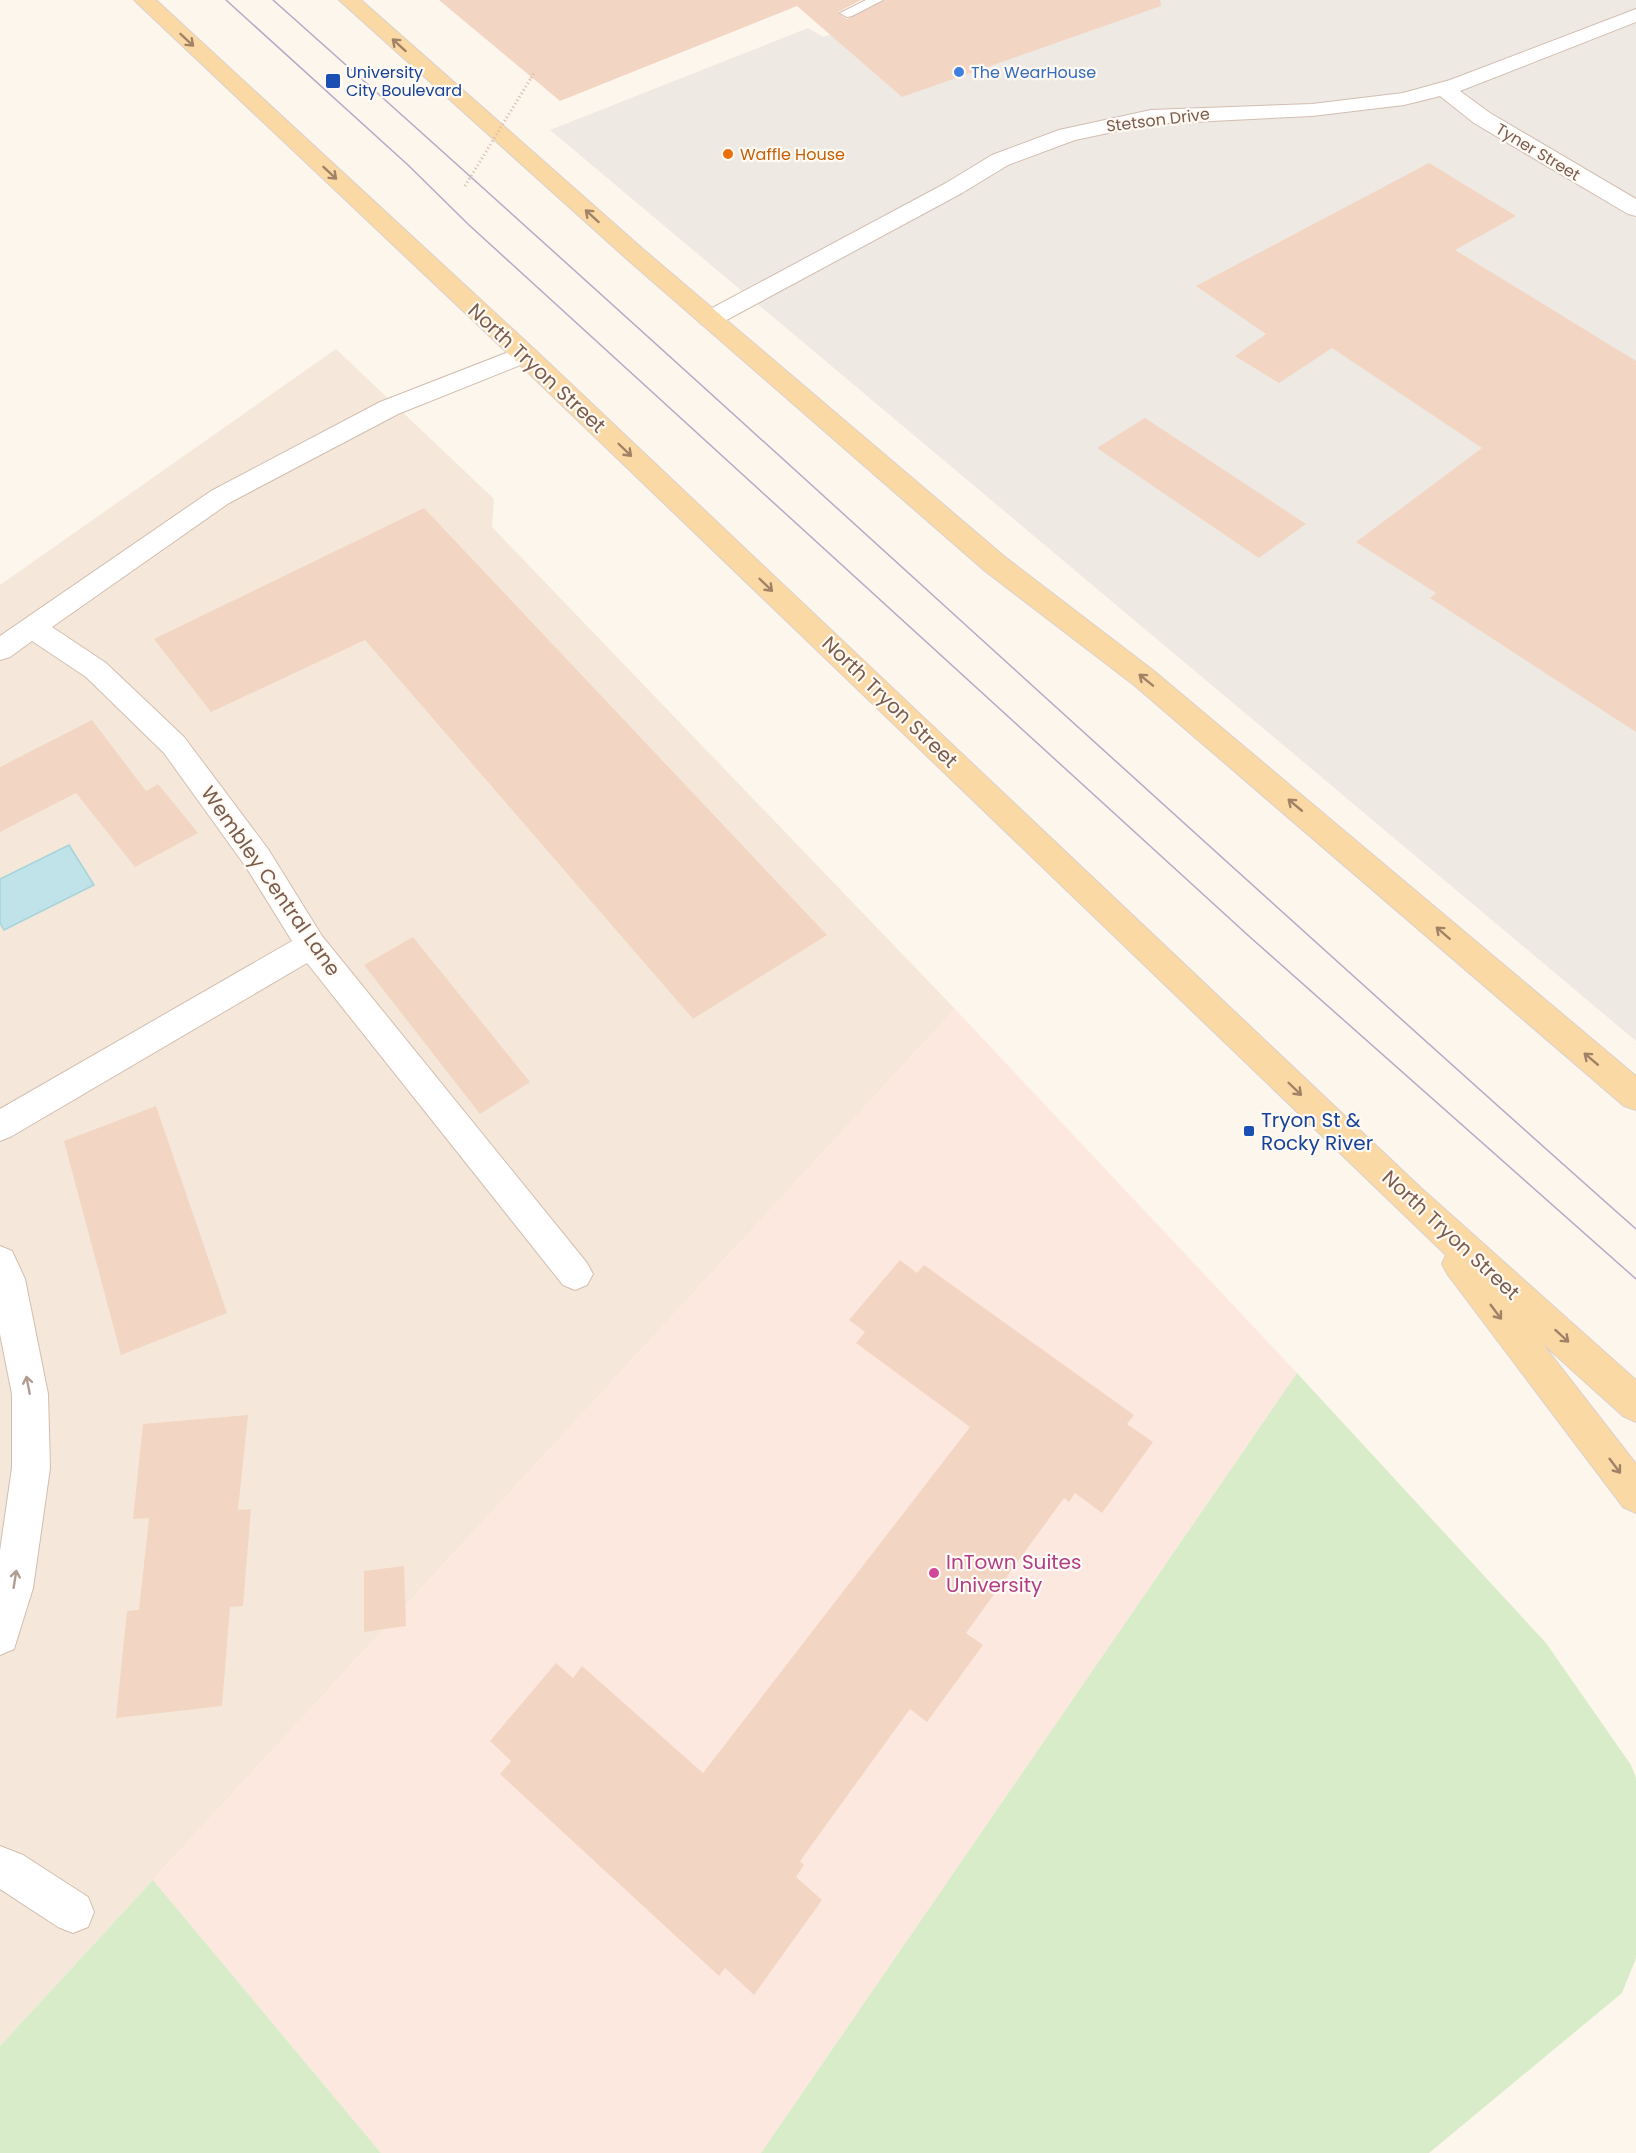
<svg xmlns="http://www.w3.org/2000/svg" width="1636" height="2153" viewBox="0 0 1636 2153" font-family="Poppins,sans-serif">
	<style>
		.residential { fill: #f5e8da }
		.commercial { fill: #fde8e0 }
		.industrial { fill: #efe9e4 }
		.green { fill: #d8ecc9 }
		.water { fill: #bfe3e8; stroke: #a5d3da; stroke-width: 1.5 }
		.building { fill: #f3d5c3 }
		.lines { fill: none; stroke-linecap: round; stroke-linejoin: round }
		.service-casing { stroke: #d1beb0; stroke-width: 2 }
		.minor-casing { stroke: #d1beb0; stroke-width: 2 }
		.primary-casing { stroke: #dad1cd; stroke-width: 2 }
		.path { stroke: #d9b8a5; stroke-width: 3; stroke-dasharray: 1 3; stroke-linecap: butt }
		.service { fill: #fff; fill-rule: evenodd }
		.minor { fill: #fff; fill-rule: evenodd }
		.primary { fill: #fbd9a5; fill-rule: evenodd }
		.tram { stroke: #b9a8c9; stroke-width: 1.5 }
		.path-bridge { stroke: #d9b8a5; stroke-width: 3; stroke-dasharray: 1 3; stroke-linecap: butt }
		.oneway { stroke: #a18267 }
		.oneway2 { stroke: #af9d94 }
		.shop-dot { fill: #3f7fe0; stroke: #fffaf3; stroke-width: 2 }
		.transit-dot { fill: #1a4fb4; stroke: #fffaf3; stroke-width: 2 }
		.food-dot { fill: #e8710a; stroke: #fffaf3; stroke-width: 2 }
		.hotel-dot { fill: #d1479c; stroke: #fffaf3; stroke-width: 2 }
		.labels { text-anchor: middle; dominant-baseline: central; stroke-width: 4.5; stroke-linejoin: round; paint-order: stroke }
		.far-transit-label { font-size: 16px; fill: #164399; stroke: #fffaf3; text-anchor: start }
		.far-shop-label { font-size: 16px; fill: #366cbe; stroke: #fffaf3; text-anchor: start }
		.far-street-label { font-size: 16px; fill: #7a5c4d; stroke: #fffaf3 }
		.far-food-label { font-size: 16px; fill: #c56008; stroke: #fffaf3; text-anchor: start }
		.street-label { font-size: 20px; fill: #7a5c4d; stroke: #fffaf3 }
		.transit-label { font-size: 20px; fill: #164399; stroke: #fffaf3; text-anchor: start }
		.hotel-label { font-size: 20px; fill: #b23c85; stroke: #fffaf3; text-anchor: start }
	</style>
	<rect width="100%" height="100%" fill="#fdf6ec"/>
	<!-- residential -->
	<path class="residential" d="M336,349l158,150 -2,28 463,482 -955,1037v-1461z"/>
	<!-- commercial -->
	<path class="commercial" d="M955,1009l342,364 -536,780h-380l-228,-273z"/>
	<!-- industrial -->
	<path class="industrial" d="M941,0h695v1041l-1086,-911 258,-102 15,9z"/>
	<!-- green -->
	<g class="green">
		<path d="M1297,1373l249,270 85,122 5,13v180l-14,35 -193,160h-668z"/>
		<path d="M153,1880l228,273h-381v-107z"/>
	</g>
	<!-- water -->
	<path class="water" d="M69,845l25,40 -90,45 -4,-7v-44z"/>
	<!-- building -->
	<g class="building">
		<path d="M439,0h422l-23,12 9,7 38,-19h275l1,6 -259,91 -105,-91 -237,95z"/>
		<path d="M1429,163l87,53 -61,34 181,111v371l-206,-134 6,-5 -80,-51 126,-94 -150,-100 -53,35 -44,-27 31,-22 -70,-48z"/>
		<path d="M1145,418l161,106 -47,34 -162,-110z"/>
		<path d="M424,508l403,427 -134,84 -328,-379 -154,72 -57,-73z"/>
		<path d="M92,720l54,71 12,-7 40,49 -63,34 -59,-74 -76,39v-65z"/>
		<path d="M413,937l117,145 -50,32 -116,-149z"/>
		<path d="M156,1106l71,207 -106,42 -57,-214z"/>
		<path d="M900,1260l17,13 7,-8 210,150 -7,9 26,18 -51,71 -27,-20 -6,9 -5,-4 -98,135 17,12 -56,77 -17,-13 -110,152 4,4 -8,12 26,23 -68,95 -29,-27 -6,8 -219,-202 11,-13 -21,-20 66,-78 17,15 9,-12 121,107 267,-346 -114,-84 9,-11 -16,-12z"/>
		<path d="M248,1415l-10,95 13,-1 -8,97 -13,1 -8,99 -106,12 11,-107 12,-1 10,-92 -16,1 10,-95z"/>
		<path d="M404,1566l2,60 -42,6v-61z"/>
	</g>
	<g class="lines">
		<!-- service casing -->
		<g class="service-casing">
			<path id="service" d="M866,0h17l-31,16 -5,1 -7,-4z"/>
		</g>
		<!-- minor casing -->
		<g class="minor-casing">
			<g id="minor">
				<path d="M1636,9v13l-176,69 30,22 146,86v17l-8,-2 -154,-91 -34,-27 -36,9 -92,11 -161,8 -76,16 -67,25 -46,28 -243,131 -9,3 -9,-3 -3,-5 3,-5 245,-131 46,-28 67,-25 92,-20 161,-6 91,-11 47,-13z"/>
				<path d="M524,346l9,2 3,6 -3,6 -135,54 -169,89 -177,124 54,36 78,74 84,112 54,87 265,327 6,11 -6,11 -12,5 -12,-5 -256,-322 -295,173 -12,5v-32l292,-168 -46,-74 -82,-114 -78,-76 -54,-36 -22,16 -10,3v-24l211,-145 169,-89z"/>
				<path d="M0,1246l12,5 13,28 23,115 2,74 -17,120 -19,61 -14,6v-104l12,-83v-74l-12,-60z"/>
				<path d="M0,1846l23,9 65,42 6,15 -6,15 -15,6 -15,-6 -58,-38z"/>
			</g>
		</g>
		<!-- primary casing -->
		<g class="primary-casing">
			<g id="primary">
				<path d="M134,0h22l377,348 888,840 215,192v42l-13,-6 -81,-73 94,121v49l-13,-6 -175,-232 -6,-11 4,-9 -931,-895z"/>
				<path d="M339,0h22l283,250 361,307 149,114 482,405v34l-12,-4 -490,-421 -149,-114 -357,-311z"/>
			</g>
		</g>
		<!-- path -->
		<path class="path" d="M531,78l3,-5"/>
		<!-- service -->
		<use href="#service" class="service"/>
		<!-- minor -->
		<use href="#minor" class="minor"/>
		<!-- primary -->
		<use href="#primary" class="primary"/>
		<!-- tram -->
		<g class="tram">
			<path d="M226,0l182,165 61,60 782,713 385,341"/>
			<path d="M273,0c457,406 905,823 1363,1229"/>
		</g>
		<!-- path-bridge -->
		<path class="path-bridge" d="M465,186l66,-108"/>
	</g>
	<!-- one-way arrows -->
	<defs><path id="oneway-shaft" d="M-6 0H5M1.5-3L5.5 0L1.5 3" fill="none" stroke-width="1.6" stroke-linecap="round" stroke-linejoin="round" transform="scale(1.5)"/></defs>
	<g class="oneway">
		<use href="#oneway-shaft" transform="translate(187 40) rotate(43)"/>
		<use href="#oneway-shaft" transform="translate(399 45) rotate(-138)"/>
		<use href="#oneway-shaft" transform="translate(330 173) rotate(43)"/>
		<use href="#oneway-shaft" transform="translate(592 216) rotate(-138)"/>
		<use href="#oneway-shaft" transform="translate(625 450) rotate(44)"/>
		<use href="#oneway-shaft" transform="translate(766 585) rotate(44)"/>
		<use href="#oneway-shaft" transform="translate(1146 680) rotate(-141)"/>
		<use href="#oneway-shaft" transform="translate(1295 805) rotate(-140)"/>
		<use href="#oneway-shaft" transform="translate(1443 933) rotate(-139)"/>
		<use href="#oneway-shaft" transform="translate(1591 1059) rotate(-140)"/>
		<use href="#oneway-shaft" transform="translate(1295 1089) rotate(44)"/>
		<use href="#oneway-shaft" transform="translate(1496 1312) rotate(53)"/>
		<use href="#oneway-shaft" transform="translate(1562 1336) rotate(42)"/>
		<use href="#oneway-shaft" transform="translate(1615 1466) rotate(53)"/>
	</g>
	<g class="oneway2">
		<use href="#oneway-shaft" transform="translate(28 1385) rotate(-101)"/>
		<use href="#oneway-shaft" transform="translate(15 1579) rotate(-81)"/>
	</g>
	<!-- markers -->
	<circle class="shop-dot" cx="959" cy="72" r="6"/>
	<g class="transit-dot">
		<rect x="325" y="73" width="16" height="16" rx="3"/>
		<rect x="1243" y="1125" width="12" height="12" rx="3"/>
	</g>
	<circle class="food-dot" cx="728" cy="154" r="6"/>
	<circle class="hotel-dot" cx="934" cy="1573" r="6"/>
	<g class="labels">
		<!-- far-transit labels -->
		<g class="far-transit-label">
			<text x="346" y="72">University<tspan x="346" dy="18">City Boulevard</tspan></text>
		</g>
		<!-- far-shop labels -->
		<g class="far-shop-label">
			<text x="971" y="72">The WearHouse</text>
		</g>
		<!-- far-street labels -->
		<g class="far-street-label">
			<text transform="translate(1158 120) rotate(-7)">Stetson Drive</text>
			<text transform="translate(1538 152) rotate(31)">Tyner Street</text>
		</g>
		<!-- far-food labels -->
		<g class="far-food-label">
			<text x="740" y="154">Waffle House</text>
		</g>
		<!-- street labels -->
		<g class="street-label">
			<text transform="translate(537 368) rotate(43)">North Tryon Street</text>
			<text transform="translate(890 702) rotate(44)">North Tryon Street</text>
			<text transform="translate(271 881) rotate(55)">Wembley Central Lane</text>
			<text transform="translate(1451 1235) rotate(43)">North Tryon Street</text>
		</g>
		<!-- transit labels -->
		<g class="transit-label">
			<text x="1261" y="1120">Tryon St &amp;<tspan x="1261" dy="23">Rocky River</tspan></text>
		</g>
		<!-- hotel labels -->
		<g class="hotel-label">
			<text x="946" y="1562">InTown Suites<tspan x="946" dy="23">University</tspan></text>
		</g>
	</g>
</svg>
